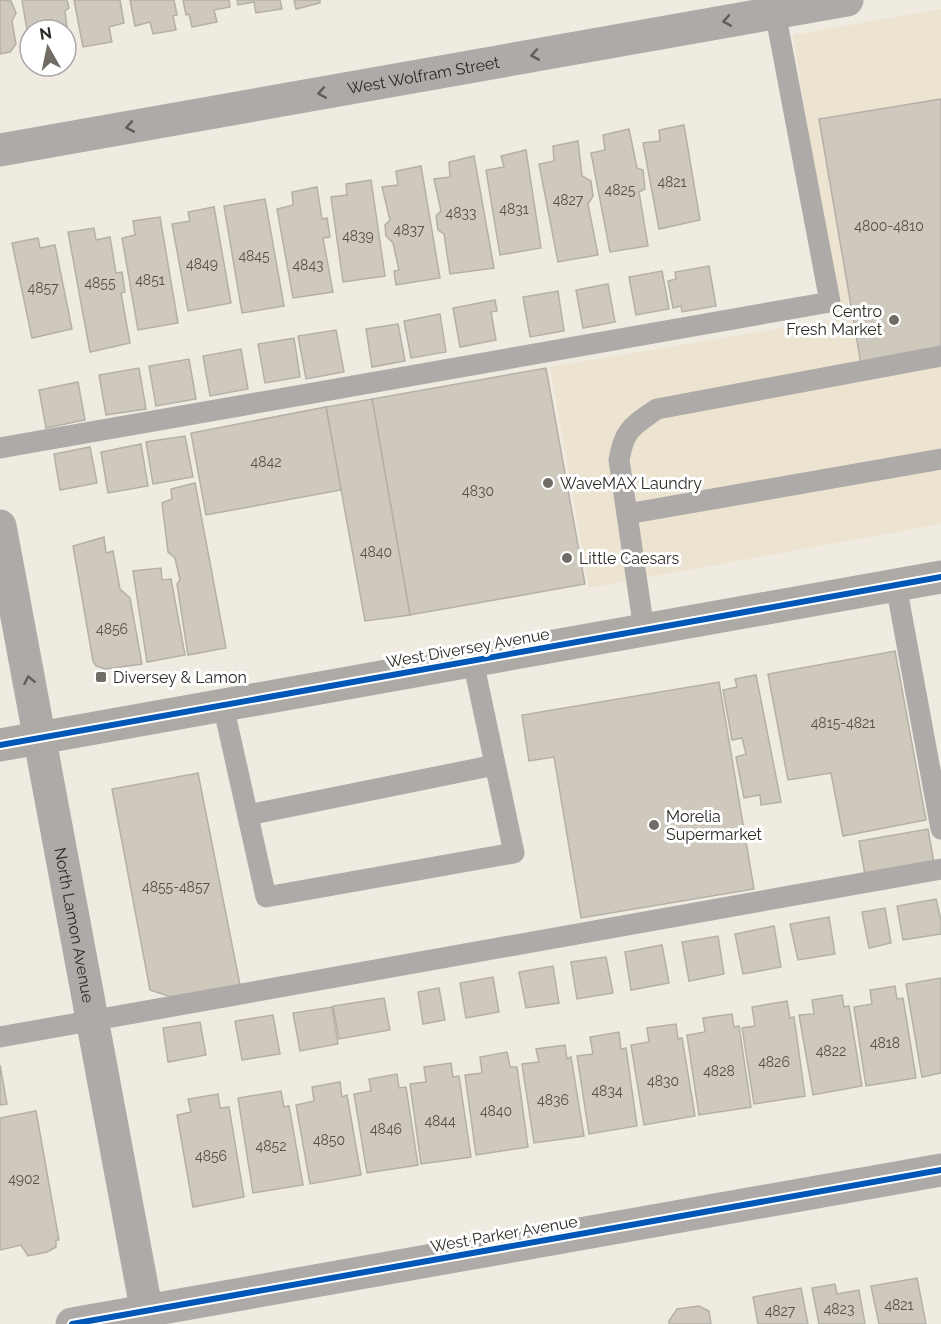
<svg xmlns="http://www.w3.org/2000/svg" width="941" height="1324" viewBox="0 0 941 1324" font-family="Raleway,sans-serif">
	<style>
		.built { fill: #ece3d1 }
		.building { fill: #cec8bd; stroke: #b4b0a8; stroke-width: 1.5 }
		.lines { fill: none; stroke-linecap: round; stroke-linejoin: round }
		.lane { stroke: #aeaaa8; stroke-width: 21 }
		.street { stroke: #aeaaa8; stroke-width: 33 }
		.secondary { stroke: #adaaa6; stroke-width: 33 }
		.cycleway-casing { stroke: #fff; stroke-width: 10 }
		.cycleway { stroke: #0057b8; stroke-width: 6 }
		.oneway { stroke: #615d58 }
		.poi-dot { fill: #716d66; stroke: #fff; stroke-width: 2 }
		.labels { text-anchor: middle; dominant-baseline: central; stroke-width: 6; stroke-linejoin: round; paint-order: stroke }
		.number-label { font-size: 14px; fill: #55514a }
		.street-label { font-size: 16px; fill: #2d2923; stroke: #fff }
		.poi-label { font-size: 16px; fill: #2d2923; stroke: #fff; text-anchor: start }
	</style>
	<rect width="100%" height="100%" fill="#f0ebe1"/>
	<!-- built -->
	<path class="built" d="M941,9v515l-352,64 -39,-221 287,-48 -44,-284z"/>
	<!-- building -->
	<g class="building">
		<path d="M0,0l11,1 5,12 -4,8 4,23 -6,8 -10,2z"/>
		<path d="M22,0h45l2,8 -4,3 3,24 -2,4v-9h-36l-1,12z"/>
		<path d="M74,0h46l4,23 -15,4 3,15 -29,5z"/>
		<path d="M130,0h44l3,15 -4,1 3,14 -23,4 -3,-12 -15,4z"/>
		<path d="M183,0h46l1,7 -16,3 3,12 -25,5 -3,-13 -3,1z"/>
		<path d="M237,0h43l2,9 -26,4 -2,-11 -16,3z"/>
		<path d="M294,0h26v3l-24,6z"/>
		<path d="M941,99v252l-80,13 -42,-245z"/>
		<path d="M684,125l16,95 -41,9 -16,-86 17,-2 -1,-11z"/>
		<path d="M629,129l8,39 6,2 2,19 -6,3 9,54 -38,6 -19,-99 14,-3 -2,-15z"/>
		<path d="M578,141l4,35 9,5 2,15 -5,8 10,51 -40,7 -19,-98 15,-3 -1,-15z"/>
		<path d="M526,150l15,98 -41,7 -14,-85 18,-3 -3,-11z"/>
		<path d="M474,156l20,112 -44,6 -6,-40 -6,-4 -2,-14 5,-5 -7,-32 16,-2 -1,-15z"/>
		<path d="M421,166l19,112 -44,7 -2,-14 5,-1 -6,-27 -7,-7 -1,-11 5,-5 -8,-33 16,-2 -2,-14z"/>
		<path d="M371,180l14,96 -42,6 -12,-85 16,-2 -1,-11z"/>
		<path d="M317,187l5,32 5,-1 3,19 -7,1 10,54 -40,6 -16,-89 16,-4 -1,-13z"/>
		<path d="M265,199l19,107 -42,7 -18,-107z"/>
		<path d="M214,207l17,96 -43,8 -16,-87 18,-3 -2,-9z"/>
		<path d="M160,217l18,106 -40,7 -16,-92 13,-3 -2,-14z"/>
		<path d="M94,228l2,12 14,-3 6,36 6,-1 3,20 -4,1 9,50 -40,9 -22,-120z"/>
		<path d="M38,238l2,10 15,-3 17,84 -40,9 -20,-95z"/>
		<path d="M709,266l7,40 -34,6 -1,-6 -8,2 -5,-27 8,-2 -1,-7z"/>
		<path d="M662,271l7,38 -33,6 -7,-38z"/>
		<path d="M608,284l7,38 -32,6 -7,-38z"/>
		<path d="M558,291l6,40 -34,6 -7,-40z"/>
		<path d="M495,300l2,11 -6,1 5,28 -36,7 -7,-39z"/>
		<path d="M440,314l6,38 -35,6 -7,-37z"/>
		<path d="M398,324l7,37 -33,6 -6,-38z"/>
		<path d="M336,330l8,42 -38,7 -8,-43z"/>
		<path d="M294,338l6,39 -35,6 -7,-39z"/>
		<path d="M241,349l7,40 -38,7 -7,-40z"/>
		<path d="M189,359l7,40 -40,7 -7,-40z"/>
		<path d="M139,368l7,41 -40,6 -7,-40z"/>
		<path d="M546,368l39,216 -175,31 -38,-216z"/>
		<path d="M78,382l7,38 -39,8 -7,-38z"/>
		<path d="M372,399l38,216 -45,6 -39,-214z"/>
		<path d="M326,407l15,83 -135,25 -15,-82z"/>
		<path d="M185,436l8,41 -40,7 -7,-42z"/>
		<path d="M141,444l7,42 -40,7 -7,-41z"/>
		<path d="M90,447l7,36 -37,7 -6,-36z"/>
		<path d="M195,483l31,165 -38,7 -11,-71 3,-4 -5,-22 -7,-6 -6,-49 10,-4 -1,-10z"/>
		<path d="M104,537l2,16 7,-2 7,38 10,9 12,66 -37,5 -9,-3 -3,-5 -20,-115z"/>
		<path d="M161,568l1,12 9,-1 14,76 -38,7 -14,-91z"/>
		<path d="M895,651l31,169 -83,16 -12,-63 -43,7 -20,-106z"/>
		<path d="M756,675l25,127 -20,3 -1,-10 -16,3 -8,-41 10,-3 -4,-16 -10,2 -9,-50 14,-3 -2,-8z"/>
		<path d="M719,682l35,207 -173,29 -27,-161 -25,4 -7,-46z"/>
		<path d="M198,773l42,212 -66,13 -24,-8 -38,-201z"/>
		<path d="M928,829l6,34 -69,12 -6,-34z"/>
		<path d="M936,899l5,21v14l-38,6 -6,-34z"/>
		<path d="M885,908l6,35 -22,5 -7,-36z"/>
		<path d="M829,917l6,37 -37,6 -8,-36z"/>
		<path d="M774,926l7,41 -38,7 -8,-40z"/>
		<path d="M718,936l6,38 -35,7 -7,-39z"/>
		<path d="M662,945l7,38 -38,7 -6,-38z"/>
		<path d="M606,957l7,36 -36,6 -6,-37z"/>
		<path d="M553,966l6,37 -33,5 -7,-36z"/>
		<path d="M493,977l6,35 -33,6 -6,-35z"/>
		<path d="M941,978v95l-19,4 -16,-93z"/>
		<path d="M895,986l2,13 6,-1 13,80 -50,8 -12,-79 18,-3 -2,-14z"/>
		<path d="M439,988l6,32 -22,4 -5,-32z"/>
		<path d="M842,995l2,12 5,-1 13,80 -49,9 -14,-80 15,-1 -2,-14z"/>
		<path d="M384,998l6,32 -51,9 -6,-33z"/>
		<path d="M787,1001l3,17 4,-1 11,79 -51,8 -12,-76 13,-2 -3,-19z"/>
		<path d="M332,1007l6,37 -38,7 -7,-38z"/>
		<path d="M732,1014l2,13 5,-1 12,81 -52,8 -12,-80 18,-3 -2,-14z"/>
		<path d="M273,1015l7,39 -38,6 -7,-39z"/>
		<path d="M200,1022l6,33 -38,7 -5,-34z"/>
		<path d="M676,1024l2,15 4,-1 13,78 -51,9 -13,-80 18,-3 -2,-14z"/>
		<path d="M619,1032l2,17 5,-1 11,78 -48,8 -12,-78 16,-2 -3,-17z"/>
		<path d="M565,1045l2,14 4,-2 13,79 -50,7 -12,-79 17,-2 -3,-13z"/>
		<path d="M507,1052l3,15h7l11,80 -52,8 -11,-80 17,-2 -2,-16z"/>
		<path d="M451,1063l2,14 6,-1 12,81 -50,7 -11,-80 16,-2 -2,-15z"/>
		<path d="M0,1065l7,39 -7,1z"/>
		<path d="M397,1074l2,14 7,-1 12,78 -51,8 -13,-79 17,-3 -2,-12z"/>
		<path d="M340,1082l2,15 5,-2 14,80 -51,9 -14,-79 18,-4 -2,-14z"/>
		<path d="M281,1091l3,16 5,-1 14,79 -50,8 -15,-95z"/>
		<path d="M218,1094l2,14 9,-1 15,90 -51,10 -16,-92 14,-3 -3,-13z"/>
		<path d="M36,1111l23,129h-3v7l-9,5 -19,4 -7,-11 -21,5v-132z"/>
		<path d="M917,1278l9,46h-47l-8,-38z"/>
		<path d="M835,1284l2,10 22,-4 6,34h-46l-7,-36z"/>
		<path d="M801,1288l7,36h-50l-5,-27z"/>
		<path d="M699,1306l10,5 2,13h-42v-3l8,-12z"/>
	</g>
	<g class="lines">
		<!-- lane -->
		<g class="lane">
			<path d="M0,448l830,-146 -57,-301"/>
			<path d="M627,514l314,-55"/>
			<path d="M896,585l45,244"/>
			<path d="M644,630l-25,-170c5,-30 13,-34 38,-51l284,-53"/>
			<path d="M223,705l43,192 248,-44 -41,-192"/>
			<path d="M248,815l247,-50"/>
			<path d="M0,1037l941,-168"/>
		</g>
		<!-- street -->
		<g class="street">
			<path id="s1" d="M0,150l847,-150"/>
			<path id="s2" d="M0,526l149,798"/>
			<path d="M72,1324l869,-154"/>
		</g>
		<!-- secondary -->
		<path class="secondary" d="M0,745l941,-168"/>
		<!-- cycleway casing -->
		<g class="cycleway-casing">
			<g id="cycleway">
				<path d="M0,745l941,-168"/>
				<path d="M72,1324l869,-154"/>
			</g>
		</g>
		<!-- cycleway -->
		<use href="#cycleway" class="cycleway"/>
	</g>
	<!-- one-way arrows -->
	<defs><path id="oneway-chevron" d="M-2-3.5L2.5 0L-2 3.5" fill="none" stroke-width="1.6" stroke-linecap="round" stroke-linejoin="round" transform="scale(1.5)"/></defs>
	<g class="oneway">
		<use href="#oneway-chevron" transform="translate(727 21) rotate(170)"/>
		<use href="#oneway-chevron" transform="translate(535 55) rotate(170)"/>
		<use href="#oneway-chevron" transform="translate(322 93) rotate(170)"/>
		<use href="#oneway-chevron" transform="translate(130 127) rotate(170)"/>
		<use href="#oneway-chevron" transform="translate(29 680) rotate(-101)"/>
	</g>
	<!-- markers -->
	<g class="poi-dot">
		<circle cx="894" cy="320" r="6"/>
		<circle cx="548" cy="483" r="6"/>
		<circle cx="567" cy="558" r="6"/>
		<rect x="95" y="671" width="12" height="12" rx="3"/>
		<circle cx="654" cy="825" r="6"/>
	</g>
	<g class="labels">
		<!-- number labels -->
		<g class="number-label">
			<text x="672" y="182">4821</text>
			<text x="620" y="190">4825</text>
			<text x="568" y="200">4827</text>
			<text x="514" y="209">4831</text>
			<text x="461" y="213">4833</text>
			<text x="889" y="226">4800-4810</text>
			<text x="409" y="230">4837</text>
			<text x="358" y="236">4839</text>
			<text x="254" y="256">4845</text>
			<text x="202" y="264">4849</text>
			<text x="308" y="265">4843</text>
			<text x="150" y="280">4851</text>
			<text x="100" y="283">4855</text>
			<text x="43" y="288">4857</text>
			<text x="266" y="462">4842</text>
			<text x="478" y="491">4830</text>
			<text x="376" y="552">4840</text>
			<text x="112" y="629">4856</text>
			<text x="843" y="723">4815-4821</text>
			<text x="176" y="887">4855-4857</text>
			<text x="885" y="1043">4818</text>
			<text x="831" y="1051">4822</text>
			<text x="774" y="1062">4826</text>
			<text x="719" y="1071">4828</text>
			<text x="663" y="1081">4830</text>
			<text x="607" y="1091">4834</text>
			<text x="553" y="1100">4836</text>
			<text x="496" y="1111">4840</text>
			<text x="440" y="1121">4844</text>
			<text x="386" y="1129">4846</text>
			<text x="329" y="1140">4850</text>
			<text x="271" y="1146">4852</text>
			<text x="211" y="1156">4856</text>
			<text x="24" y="1179">4902</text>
			<text x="899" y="1305">4821</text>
			<text x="839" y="1309">4823</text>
			<text x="780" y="1311">4827</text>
		</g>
		<!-- street labels -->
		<g class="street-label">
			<text stroke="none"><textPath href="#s1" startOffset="430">West Wolfram Street</textPath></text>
			<text transform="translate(468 648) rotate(-10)">West Diversey Avenue</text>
			<text stroke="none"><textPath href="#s2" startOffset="406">North Lamon Avenue</textPath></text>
			<text transform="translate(504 1234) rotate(-10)">West Parker Avenue</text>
		</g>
		<!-- poi labels -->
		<g class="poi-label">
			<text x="882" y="311" text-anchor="end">Centro<tspan x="882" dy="18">Fresh Market</tspan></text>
			<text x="560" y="483">WaveMAX Laundry</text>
			<text x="579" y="558">Little Caesars</text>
			<text x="113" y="677">Diversey &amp; Lamon</text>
			<text x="666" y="816">Morelia<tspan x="666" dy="18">Supermarket</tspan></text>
		</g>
	</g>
	<!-- north arrow -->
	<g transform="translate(48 48) rotate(351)"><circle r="28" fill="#ffffff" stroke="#aba9a7" stroke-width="1.5"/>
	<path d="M0-4.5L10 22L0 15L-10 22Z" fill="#716d66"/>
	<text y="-9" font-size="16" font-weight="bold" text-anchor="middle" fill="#2d2923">N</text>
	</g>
</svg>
